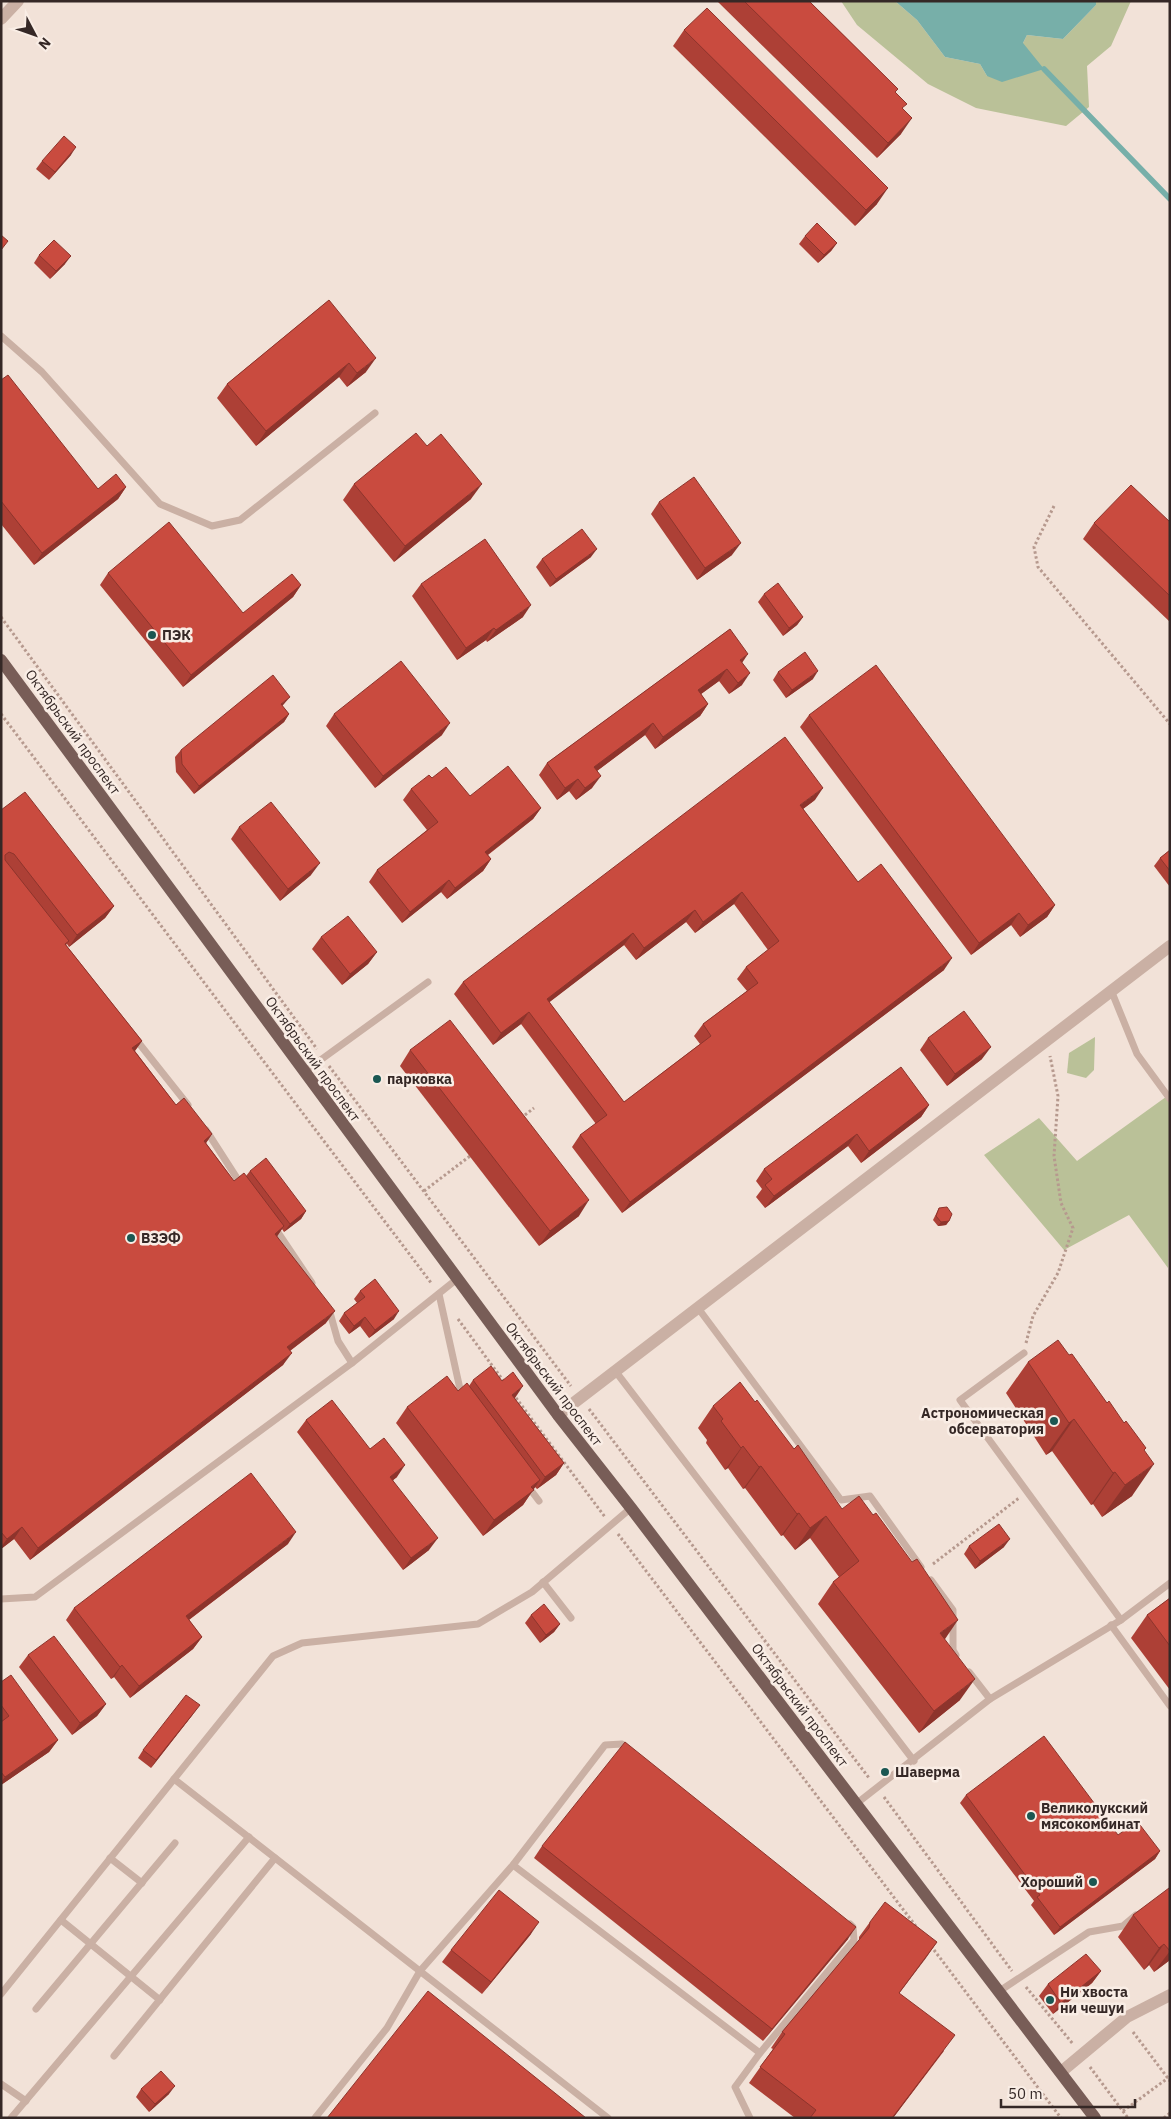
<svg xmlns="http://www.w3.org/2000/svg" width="1171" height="2119" viewBox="0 0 1171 2119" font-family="'IBM Plex Sans',sans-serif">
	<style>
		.green { fill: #bac198 }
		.water { fill: #77afa9 }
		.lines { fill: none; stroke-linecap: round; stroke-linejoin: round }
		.stream { stroke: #77afa9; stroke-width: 5.5 }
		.path { stroke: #b6998e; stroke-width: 3; stroke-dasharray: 2.5 2.5; stroke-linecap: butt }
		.lane { stroke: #cab0a4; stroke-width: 7 }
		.street { stroke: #cab0a4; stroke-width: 12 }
		.primary { stroke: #785d57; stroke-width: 12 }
		.wall { fill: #ad4036; fill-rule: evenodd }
		.shaded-wall { fill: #8d342c }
		.building { fill: #c94b3f; stroke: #8d342c; fill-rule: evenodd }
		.poi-dot { fill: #1b5752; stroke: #f9ede5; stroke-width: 2 }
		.labels { text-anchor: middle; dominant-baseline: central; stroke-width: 5; stroke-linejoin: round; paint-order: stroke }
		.poi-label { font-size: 14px; font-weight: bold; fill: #352826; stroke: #f9ede5; text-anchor: start }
		.street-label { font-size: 14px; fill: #352826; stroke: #f9ede5 }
	</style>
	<rect width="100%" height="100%" fill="#f2e2d8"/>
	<!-- green -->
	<g class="green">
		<path d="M841,1h54l22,19 28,37 35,7 7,12 36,-33 4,-8 36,4 33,-34v-4h35l-20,45 -24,20 2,41 -23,19 -90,-18 -48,-24 -71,-59z"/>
		<path d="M1095,1037l-1,33 -8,8 -19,-5 2,-20z"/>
		<path d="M1170,1094l-2,174 -39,-53 -65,35 -80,-95 55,-37 38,43z"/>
	</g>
	<!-- water -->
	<path class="water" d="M895,1h201v4l-33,34 -36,-4 -4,8 21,26 -42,13 -15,-6 -7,-12 -35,-7 -28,-37z"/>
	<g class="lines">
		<!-- stream -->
		<path class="stream" d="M1044,69l126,130"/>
		<!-- path -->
		<g class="path">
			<path d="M1054,506l-20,41 4,20 132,157"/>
			<path d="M1,617l316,432"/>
			<path d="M1,714l431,570"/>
			<path d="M329,1066l242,320"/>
			<path d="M521,1118l13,-10"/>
			<path d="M424,1191l46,-35"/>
			<path d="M458,1319l47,64"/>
			<path d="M1026,1343l7,-27 25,-43 15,-45 -12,-25 -7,-47 4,-60 -8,-40"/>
			<path d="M513,1394l92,123"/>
			<path d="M589,1409l280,369"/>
			<path d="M618,1534l300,395"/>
			<path d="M933,1564l86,-66"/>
			<path d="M884,1797l128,174"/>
			<path d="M931,1946l130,172"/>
			<path d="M1026,1987l47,57"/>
			<path d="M1133,2032l37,49"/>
			<path d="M1090,2067l38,51"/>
			<path d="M1123,2111l45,-33"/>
			<path d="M1164,2118l6,-5"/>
		</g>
		<!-- lane -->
		<g class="lane">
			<path d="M1,336l41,36 118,132 52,22 28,-6 135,-107"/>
			<path d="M1111,990l26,64 33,45"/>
			<path d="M134,1037l54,68"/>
			<path d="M304,1072l124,-90"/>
			<path d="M206,1130l36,56"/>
			<path d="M275,1228l37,55"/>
			<path d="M439,1294l23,104"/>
			<path d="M698,1308l143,192 29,-4 51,71"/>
			<path d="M329,1309l9,32 14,22"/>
			<path d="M1024,1353l-64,47 161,220"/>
			<path d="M616,1372l298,389"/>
			<path d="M527,1485l12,16"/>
			<path d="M931,1580l22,30v40l3,5"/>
			<path d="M543,1582l28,36"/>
			<path d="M1,1599l34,-2 317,-234 105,-84"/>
			<path d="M1111,1625l59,81"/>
			<path d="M969,1672l21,27"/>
			<path d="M174,1779l434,339"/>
			<path d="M856,1804l134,-105 131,-79 49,-37"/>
			<path d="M110,1858l32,25"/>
			<path d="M513,1865l247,188"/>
			<path d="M61,1920l99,80"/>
			<path d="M998,1992l91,-60 34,-6 13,-11"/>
			<path d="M1,1994l272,-338 29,-13 176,-19 54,-32 99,-84"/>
			<path d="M36,2009l139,-166"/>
			<path d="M114,2056l161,-198"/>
			<path d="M1,2084l25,17"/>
			<path d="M11,2118l238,-281"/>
			<path d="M315,2118l72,-90 33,-57 93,-106 92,-120 17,-1 7,6"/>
			<path d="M750,2118l-15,-31 25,-34 94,-113 -1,-13 -3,-3"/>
		</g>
		<!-- street -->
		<g class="street">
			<path d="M1,19l17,-18"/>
			<path d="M558,1415l612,-469"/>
			<path d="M1061,2072l66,-55 43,-22"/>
		</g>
		<!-- primary -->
		<path class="primary" d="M1,660l557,755 73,93 464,610"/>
	</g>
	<!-- wall -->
	<g class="wall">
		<path d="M718,1h91l89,88 -3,3 8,17 -2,25 -24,24 -159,-156z"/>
		<path d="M684,30l193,174 -22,22 -182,-180z"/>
		<path d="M71,155l-22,25 -13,-11 6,-8z"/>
		<path d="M805,236l32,7 -6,8 -13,12 -19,-19z"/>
		<path d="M39,255l26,9 -15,15 -16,-16z"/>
		<path d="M329,300l37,72 -19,15 -8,-10 -83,69 -39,-48 10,-14z"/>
		<path d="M1,380l97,109 28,-2 -8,12 -84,66 -33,-41z"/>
		<path d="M427,446l44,53 -77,63 -51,-62 11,-16z"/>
		<path d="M659,502l73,53 -35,25 -46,-66z"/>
		<path d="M1170,522v100l-87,-83 11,-16z"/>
		<path d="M591,557l-41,30 -14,-20 6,-8z"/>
		<path d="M108,573l135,40 58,-28 -8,12 -110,90 -83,-102z"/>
		<path d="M421,584l102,33 -36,25 -1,-2 -29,20 -45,-64z"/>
		<path d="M764,594l39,23 -6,8 -14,11 -25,-34z"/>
		<path d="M730,629l12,33v23l-13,9 -10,-13 -18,13 7,10 -8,12 -45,33 -10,-14 -48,36 -5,17 -16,12 -7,-9 -12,9 -18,-25 8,-12z"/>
		<path d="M778,672l35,7 -27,19 -13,-18z"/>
		<path d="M284,704l-2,2 7,8 -5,8 -90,72 -18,-22 -1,-15 6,-7z"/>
		<path d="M334,714l108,21 -67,53 -49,-62z"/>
		<path d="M809,715l246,190 -8,12 -27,20 -9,-12 -40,30 -171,-228z"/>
		<path d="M432,778l38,18 71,12 -8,11 -45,36 3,4 -8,12 -36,28 -6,-7 -39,31 -33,-41 8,-12 50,-40 -24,-30 8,-11z"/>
		<path d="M815,800l-12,9 55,73 86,88 -322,243 -50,-66 8,-12 16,-11 -75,-100 -28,21 -39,-51 9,-12zM734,904l34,46 -22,17 -9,12 10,12 -44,33 -9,12 6,8 -76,58 -75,-100 75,-57 12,15 50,-38 9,11z"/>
		<path d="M1,810l113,96 -9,12 -36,29 -2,-3 -1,1 76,96 -7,10 41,54 36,29 -6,9 28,38 12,-5 4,-5 56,40 -5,8 -17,13 -2,-3 -5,7 49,87 -36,28 -7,14 -253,195 -16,-21 -13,10z"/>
		<path d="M239,827l72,48 -31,26 -49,-62z"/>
		<path d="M1170,850v37l-16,-21 6,-8z"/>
		<path d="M321,937l56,15 -9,12 -26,21 -30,-36z"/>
		<path d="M928,1038l54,21 -35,27 -27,-36z"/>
		<path d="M410,1050l169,166 -40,30 -139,-180z"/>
		<path d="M929,1105l-8,12 -60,46 -13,-17 -83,62 -9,-11 6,-8 -6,-8 8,-12z"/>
		<path d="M939,1208l10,13 -3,4 -8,1 -5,-6z"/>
		<path d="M360,1291l34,28 -25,19 -9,-12 -11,8 -10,-13 5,-8 13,-10 -3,-4z"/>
		<path d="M1069,1355l75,95 -12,46 -30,21 -9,-13 -2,1 -39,-54 -6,4 -40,-62 22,-31z"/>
		<path d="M473,1380l41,18 50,65 -8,12 -19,14 -2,-2 -12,18 -40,31 -87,-113 11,-16 51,-16 11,-5z"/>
		<path d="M755,1402l39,47 150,190 16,61 -41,33 -101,-129 15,-22 6,-5 -29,-39 -15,12 -12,-15 -2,1 -36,-48 -2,1 -15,-21 -3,2 -19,-27 1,-3 -9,-12 15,-22z"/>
		<path d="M306,1420l64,29 27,28 -4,3 36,70 -26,20 -106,-138z"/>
		<path d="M288,1544l-99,76 13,17 -9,12 -63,49 -16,-21 -3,2 -45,-59 8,-12z"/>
		<path d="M969,1546l35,1 -29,22 -11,-15z"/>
		<path d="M1170,1598v92l-39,-52 16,-23z"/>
		<path d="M531,1615l29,9 -6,8 -14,11 -15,-20z"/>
		<path d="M28,1655l78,49 -9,12 -25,19 -53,-68z"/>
		<path d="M1,1682l57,58 -9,12 -48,33z"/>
		<path d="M194,1713l-43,55 -13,-10 5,-8z"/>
		<path d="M966,1795l152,40 42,16 -5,8 -101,76 -23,-30 3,-4 -74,-98z"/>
		<path d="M542,1846l306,93 -85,102 -229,-183z"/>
		<path d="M1170,1889v71l-16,12 -5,-7 -5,5 -26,-33 15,-22z"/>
		<path d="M870,1922l67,20 -38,51 45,58 -51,67h-98l-46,-35 24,-34 -2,-1 11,-16 77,-92v-3z"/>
		<path d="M531,1934l-49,60 -40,-32 9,-12z"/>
		<path d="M1101,1971l-9,12 -39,31 -14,-18 9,-12z"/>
		<path d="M141,2089l28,5 -20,18 -13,-15z"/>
	</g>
	<!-- shaded-wall -->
	<g class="shaded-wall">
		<path d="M912,118l-11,16 -24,24 11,-15z"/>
		<path d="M76,147l-5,8 -22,25 6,-8z"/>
		<path d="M888,188l-11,16 -22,22 11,-16z"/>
		<path d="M837,243l-6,8 -13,12 6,-8z"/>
		<path d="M71,256l-6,8 -15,15 6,-8z"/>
		<path d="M376,358l-10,14 -19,15 10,-14z"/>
		<path d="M349,363l-10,14 -83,69 10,-15z"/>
		<path d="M482,484l-11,15 -77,63 11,-16z"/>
		<path d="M126,487l-8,12 -84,66 8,-12z"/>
		<path d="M741,543l-9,12 -35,25 8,-12z"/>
		<path d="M597,549l-6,8 -41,30 6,-8z"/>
		<path d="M301,585l-8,12 -110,90 8,-12z"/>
		<path d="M531,605l-8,12 -36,25 9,-12z"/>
		<path d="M803,617l-6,8 -14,11 6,-8z"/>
		<path d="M494,628l-8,12 -29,20 9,-12z"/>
		<path d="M748,654l-8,12v-6z"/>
		<path d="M727,669l-8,12 -29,21 8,-12z"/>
		<path d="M818,671l-5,8 -27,19 6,-8z"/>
		<path d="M750,673l-8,12 -13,9 9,-11z"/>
		<path d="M290,697l-6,7 -9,8 6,-8z"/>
		<path d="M708,704l-8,12 -45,33 8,-12z"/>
		<path d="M289,714l-5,8 -90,72 5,-8z"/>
		<path d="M450,723l-8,12 -67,53 8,-12z"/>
		<path d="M653,723l-8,12 -59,44 8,-12z"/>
		<path d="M601,776l-9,12 -16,12 9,-12z"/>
		<path d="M578,779l-9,12 -12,9 8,-12z"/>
		<path d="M823,788l-8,12 -23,17 8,-12z"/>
		<path d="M541,808l-8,11 -56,44 8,-11z"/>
		<path d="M491,859l-8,12 -36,28 8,-11z"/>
		<path d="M320,863l-9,12 -31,26 8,-12z"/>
		<path d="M449,880l-8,12 -39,31 8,-11z"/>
		<path d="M742,892l-8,12 -39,29 8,-11z"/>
		<path d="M1055,905l-8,12 -27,20 8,-12z"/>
		<path d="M114,906l-9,12 -36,29 8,-12z"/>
		<path d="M695,910l-9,12 -50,38 8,-12z"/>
		<path d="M1019,913l-8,12 -40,30 8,-12z"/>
		<path d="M633,933l-9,12 -86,66 9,-12z"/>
		<path d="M377,952l-9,12 -26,21 8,-11z"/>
		<path d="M952,958l-8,12 -322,243 8,-11z"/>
		<path d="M529,1012l-8,12 -28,21 8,-12z"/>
		<path d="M142,1041l-9,12 -1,-5z"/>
		<path d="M991,1047l-9,12 -35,27 8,-12z"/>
		<path d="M929,1105l-8,12 -60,46 8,-12z"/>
		<path d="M212,1134l-8,12v-5z"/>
		<path d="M857,1134l-9,12 -83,62 9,-12z"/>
		<path d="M589,1200l-10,16 -40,30 11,-15z"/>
		<path d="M306,1211l-5,8 -17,13 6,-8z"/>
		<path d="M949,1221l-3,4 -8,1 3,-4z"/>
		<path d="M284,1226l-8,12 -1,-4z"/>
		<path d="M335,1311l-9,12 -47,36 8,-12z"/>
		<path d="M399,1311l-5,8 -25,19 6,-8z"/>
		<path d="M365,1317l-5,9 -11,8 5,-8z"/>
		<path d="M292,1353l-9,12 -253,195 8,-12z"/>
		<path d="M523,1386l-8,12 -12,9 9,-12z"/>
		<path d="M1074,1419l-22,32 -6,4 23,-32z"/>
		<path d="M743,1446l-15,22 -3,2 16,-22z"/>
		<path d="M564,1463l-8,12 -19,14 8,-12z"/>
		<path d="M1154,1464l-22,32 -30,21 23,-32z"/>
		<path d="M405,1465l-8,12 -15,12 8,-12z"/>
		<path d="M761,1466l-16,22 -2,1 16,-22z"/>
		<path d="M1115,1472l-22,32 -2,1 22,-32z"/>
		<path d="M540,1480l-17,25 -40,31 11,-16z"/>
		<path d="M799,1513l-16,22 -2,1 16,-22z"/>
		<path d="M826,1516l-16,22 -15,12 15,-22z"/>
		<path d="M22,1527l-8,12 -13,10v-2l6,-8z"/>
		<path d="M296,1532l-8,12 -110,84 8,-12z"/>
		<path d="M438,1538l-9,12 -26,20 8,-12z"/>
		<path d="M1010,1539l-6,8 -29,22 5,-8z"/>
		<path d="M958,1620l-15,22 -3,-9z"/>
		<path d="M560,1624l-6,8 -14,11 6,-8z"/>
		<path d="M202,1637l-9,12 -63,49 9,-12z"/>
		<path d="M122,1665l-8,12 -3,2 9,-12z"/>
		<path d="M975,1679l-15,21 -41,33 15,-22z"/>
		<path d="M106,1704l-9,12 -25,19 8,-12z"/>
		<path d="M200,1705l-6,8 -43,55 5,-8z"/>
		<path d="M58,1740l-9,12 -48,33v-3l4,-5z"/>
		<path d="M1160,1851l-5,8 -101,76 6,-8z"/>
		<path d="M539,1922l-8,12 -49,60 9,-12z"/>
		<path d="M856,1927l-8,12 -85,102 9,-12z"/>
		<path d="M937,1942l-11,16 -38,50 11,-15z"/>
		<path d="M1164,1944l-15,21 -5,5 15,-22z"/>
		<path d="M1170,1951v9l-16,12z"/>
		<path d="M1101,1971l-9,12 -39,31 8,-11z"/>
		<path d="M955,2035l-62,83h-1z"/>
		<path d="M175,2086l-6,8 -20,18 6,-8z"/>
	</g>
	<!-- building -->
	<g class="building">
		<path d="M744,1h65l89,88 -3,3 12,12 -5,4 10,10 -24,25z"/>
		<path d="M707,8l181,180 -22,22 -182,-180z"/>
		<path d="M64,136l12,11 -21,25 -13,-11z"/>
		<path d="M817,223l20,20 -13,12 -19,-19z"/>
		<path d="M1,235l7,6 -7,9z"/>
		<path d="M54,240l17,16 -15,15 -17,-16z"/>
		<path d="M329,300l47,58 -19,15 -8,-10 -83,68 -39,-47z"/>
		<path d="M8,375l90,114 18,-15 10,13 -84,66 -41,-52v-121z"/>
		<path d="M416,433l11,13 14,-12 41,50 -77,62 -51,-62z"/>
		<path d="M694,477l47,66 -36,25 -46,-66z"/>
		<path d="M1131,485l39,37v74l-76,-73z"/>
		<path d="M169,522l74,91 49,-39 9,11 -110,90 -83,-102z"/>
		<path d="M582,529l15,20 -41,30 -14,-20z"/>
		<path d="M485,539l46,66 -35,25 -2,-2 -28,20 -45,-64z"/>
		<path d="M778,583l25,34 -14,11 -25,-34z"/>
		<path d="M730,629l18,25 -8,6 10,13 -12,10 -11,-14 -29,21 10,14 -45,33 -10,-14 -59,44 7,9 -16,12 -7,-9 -13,9 -18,-25z"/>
		<path d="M805,652l13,19 -26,19 -14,-18z"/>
		<path d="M401,661l49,62 -67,53 -49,-62z"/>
		<path d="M876,665l179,240 -27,20 -9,-12 -40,30 -170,-228z"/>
		<path d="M273,675l17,22 -9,7 8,10 -90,72 -17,-22 -1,-14z"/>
		<path d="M785,737l38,51 -23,17 58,77 23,-18 71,94 -322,244 -50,-67 27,-20 -78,-103 -28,21 -38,-51zM742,892l37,49 -33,26 12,16 -55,41 8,12 -87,66 -77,-103 86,-66 11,15 51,-38 8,12z"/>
		<path d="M508,766l33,42 -56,44 6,7 -36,29 -6,-8 -39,32 -33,-42 61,-48 -27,-33 18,-14 3,3 14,-11 24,29z"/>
		<path d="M25,792l89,114 -37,29 -63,-81 -5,-2 -4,3v5l64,81 -4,3 77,97 -10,7 44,57 8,-7 28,36 -8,7 30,40 10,-8 40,53 -9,8 60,77 -48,36 5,6 -254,195 -16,-21 -15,12 -6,-7v-722z"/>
		<path d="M271,802l49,61 -32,26 -49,-62z"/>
		<path d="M1170,850v21l-10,-13z"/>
		<path d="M348,916l29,36 -27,22 -29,-37z"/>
		<path d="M964,1011l27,36 -36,27 -27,-36z"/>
		<path d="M450,1020l139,180 -39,31 -140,-181z"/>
		<path d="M901,1067l28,38 -60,46 -12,-17 -83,62 -9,-11 7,-6 -8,-10z"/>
		<path d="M266,1158l40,53 -16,13 -40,-53z"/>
		<path d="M947,1207l5,7 -3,7 -8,1 -5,-6 3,-8z"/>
		<path d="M375,1279l24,32 -24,19 -10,-13 -11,9 -10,-13 21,-16 -5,-6z"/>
		<path d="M1058,1340l11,15 3,-1 35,49 2,-2 15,22 2,-2 20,27 -2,2 10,14 -29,21 -10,-13 -2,1 -39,-54 -5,4 -41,-61z"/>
		<path d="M491,1366l11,15 11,-9 10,14 -11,9 52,68 -19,14 -72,-97z"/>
		<path d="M447,1376l11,15 9,-8 73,97 -9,7 3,3 -40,30 -87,-113z"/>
		<path d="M740,1382l15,20 2,-2 37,49 4,-4 44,64 17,-13 14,19 3,-2 36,49 5,-3 41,61 -18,13 35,46 -41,32 -101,-129 26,-21 -33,-45 -16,12 -11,-15 -2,1 -36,-48 -2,1 -16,-21 -2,2 -20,-27 2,-2 -10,-13z"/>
		<path d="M332,1400l38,49 14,-11 21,27 -15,12 48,61 -27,20 -105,-138z"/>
		<path d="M251,1473l45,59 -110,84 16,21 -63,49 -17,-21 -2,2 -46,-59z"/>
		<path d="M999,1524l11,15 -30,22 -11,-15z"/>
		<path d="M1170,1598v48l-23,-31z"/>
		<path d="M544,1604l16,20 -14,11 -15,-20z"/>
		<path d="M54,1636l52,68 -26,19 -52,-68z"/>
		<path d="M11,1675l47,65 -53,37 -4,-5v-50l8,-6 -8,-11v-23z"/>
		<path d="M186,1695l14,10 -44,55 -13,-10z"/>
		<path d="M1044,1736l74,99 19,-14 23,30 -100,76 -23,-30 3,-2 -74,-100z"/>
		<path d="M625,1742l231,185 -84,102 -230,-183z"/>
		<path d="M1169,1888l1,1v62l-6,-7 -5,4 -26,-33z"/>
		<path d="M499,1890l40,32 -48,60 -40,-32z"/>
		<path d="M885,1902l52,40 -38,51 56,42 -63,83h-82l6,-8 -56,-43 25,-33 -3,-2 87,-104 1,-6z"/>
		<path d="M1086,1954l15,17 -40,32 -13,-19z"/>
		<path d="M428,1991l158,127h-259z"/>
		<path d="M161,2071l14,15 -20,18 -14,-15z"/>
	</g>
	<!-- markers -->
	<g class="poi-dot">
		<circle cx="152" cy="635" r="5"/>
		<circle cx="377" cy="1079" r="5"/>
		<circle cx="131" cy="1238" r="5"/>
		<circle cx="1054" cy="1421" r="5"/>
		<circle cx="885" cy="1772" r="5"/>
		<circle cx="1031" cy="1816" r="5"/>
		<circle cx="1093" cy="1882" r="5"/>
		<circle cx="1050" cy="2000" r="5"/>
	</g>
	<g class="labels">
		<!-- poi labels -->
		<g class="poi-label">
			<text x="162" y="635">ПЭК</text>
			<text x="387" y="1079">парковка</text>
			<text x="141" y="1238">ВЗЭФ</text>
			<text x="1044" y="1413" text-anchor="end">Aстрономическая<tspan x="1044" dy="16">обсерватория</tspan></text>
			<text x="895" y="1772">Шаверма</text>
			<text x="1041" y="1808">Великолукский<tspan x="1041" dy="16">мясокомбинат</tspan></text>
			<text x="1083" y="1882" text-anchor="end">Хороший</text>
			<text x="1060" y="1992">Ни хвоста<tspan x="1060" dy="16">ни чешуи</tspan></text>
		</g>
		<!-- street labels -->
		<g class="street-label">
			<text transform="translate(73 732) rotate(54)">Октябрьский проспект</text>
			<text transform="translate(313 1059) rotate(54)">Октябрьский проспект</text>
			<text transform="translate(554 1384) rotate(53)">Октябрьский проспект</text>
			<text transform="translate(800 1705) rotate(53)">Октябрьский проспект</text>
		</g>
	</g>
	<!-- border -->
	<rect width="1171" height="2119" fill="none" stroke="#352826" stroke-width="5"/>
	<!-- north arrow -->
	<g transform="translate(35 35) rotate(131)" stroke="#f9ede5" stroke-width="4" paint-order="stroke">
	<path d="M0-4L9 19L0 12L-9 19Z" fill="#352826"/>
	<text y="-8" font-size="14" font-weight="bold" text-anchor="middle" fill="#352826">N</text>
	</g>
	<!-- scale -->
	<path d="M1001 2099v8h134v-8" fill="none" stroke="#352826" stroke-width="2.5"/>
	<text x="1008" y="2099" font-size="15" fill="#352826" stroke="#f9ede5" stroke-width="4" paint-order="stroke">50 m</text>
</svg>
